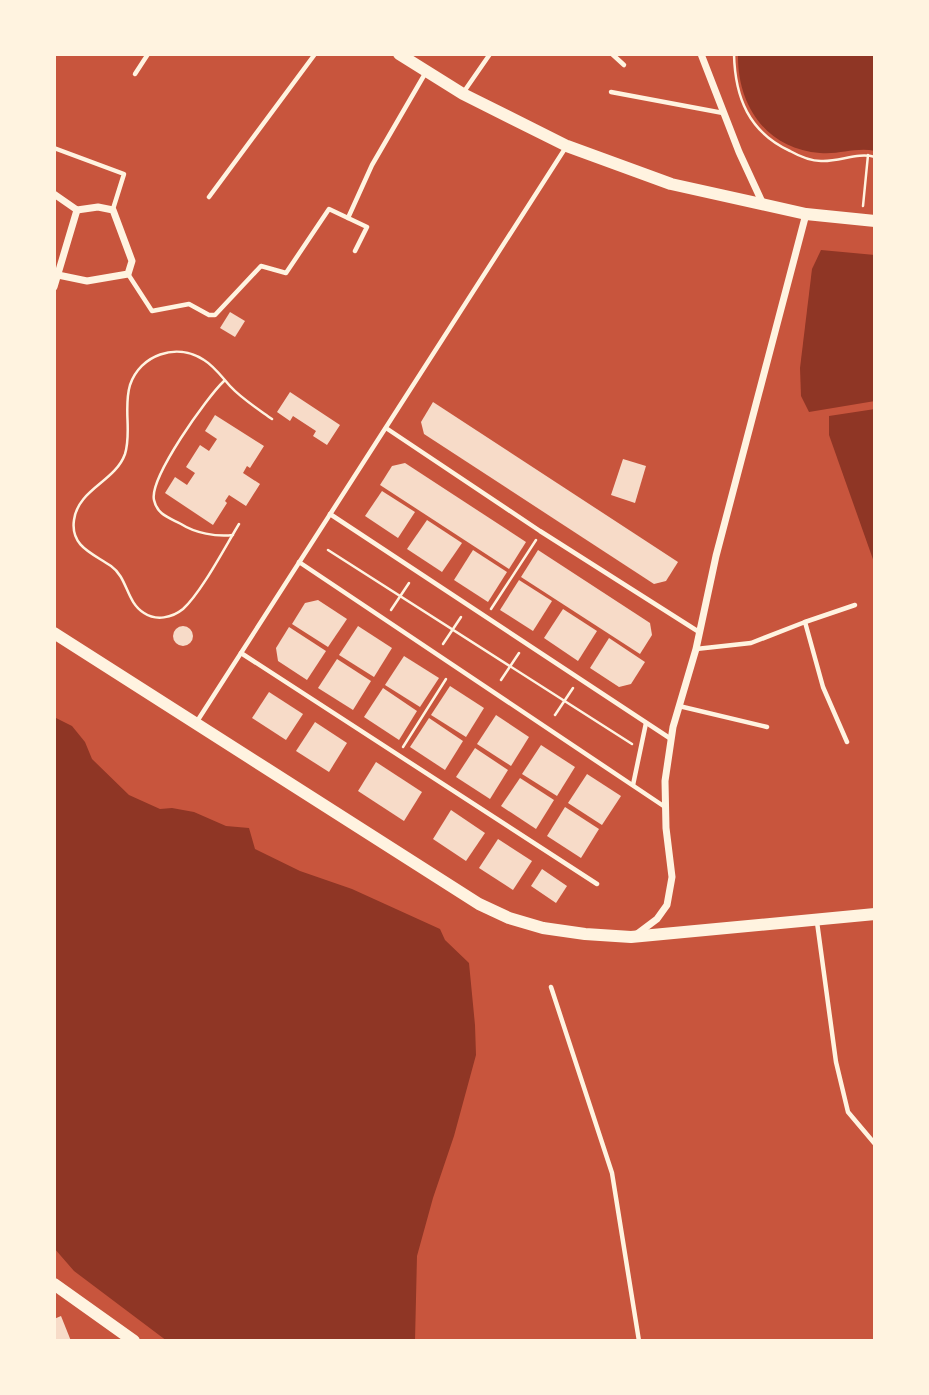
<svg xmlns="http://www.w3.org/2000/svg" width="929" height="1395" viewBox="0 0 929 1395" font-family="'Exo 2',sans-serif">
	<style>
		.water { fill: #8f3625 }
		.building { fill: #f7dbc8 }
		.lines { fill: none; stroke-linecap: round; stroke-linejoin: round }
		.path { stroke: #fff3e0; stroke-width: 2.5 }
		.service { stroke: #fff3e0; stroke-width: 4.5 }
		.minor { stroke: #fff3e0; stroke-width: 7 }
		.tertiary { stroke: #fff3e0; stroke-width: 12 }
		.secondary { stroke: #fff3e0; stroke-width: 12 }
	</style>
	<rect width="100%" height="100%" fill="#c8553d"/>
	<!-- water -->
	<g class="water">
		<path d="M738,54h137v97c-19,-4 -36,4 -55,2 -54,-4 -83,-48 -82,-99z"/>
		<path d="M821,250l54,5v146l-66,11 -8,-16 -1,-28 12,-99z"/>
		<path d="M875,409v156l-46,-130v-19z"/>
		<path d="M54,717l18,9 13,16 7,17 37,36 31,14 12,-1 22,4 32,14 23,2 6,21 45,22 52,18 88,40 5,11 24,23 6,62 1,30 -22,81 -21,62 -16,58 -2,85h-248l-93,-70 -20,-23z"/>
	</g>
	<!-- building -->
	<g class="building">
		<path d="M230,312l15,9 -10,16 -15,-9z"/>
		<path d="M290,392l50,33 -13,20 -14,-9 3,-5 -23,-15 -3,5 -13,-9z"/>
		<path d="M433,402l245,160 -12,19 -12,3 -230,-150 -3,-12z"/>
		<path d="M215,415l49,31 -14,22 -3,-2 -4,7 17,11 -14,22 -17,-11 -4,6 2,2 -14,22 -48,-32 10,-16 12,8 8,-12 -9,-6 14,-22 9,6 8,-12 -12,-8z"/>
		<path d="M623,459l23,7 -11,37 -24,-8z"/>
		<path d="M405,463l121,79 -17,27 -129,-84 12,-19z"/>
		<path d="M382,491l33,21 -17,26 -33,-22z"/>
		<path d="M427,520l35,23 -20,29 -35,-23z"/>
		<path d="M473,550l34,22 -19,30 -34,-22z"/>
		<path d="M538,550l112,73 2,12 -12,19 -119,-77z"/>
		<path d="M519,580l33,21 -19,30 -33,-21z"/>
		<path d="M318,600l29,19 -19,28 -36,-23 13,-21z"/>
		<path d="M563,609l34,22 -19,30 -34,-23z"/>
		<path d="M358,626l34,22 -18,29 -35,-22z"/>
		<circle cx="183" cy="636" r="10"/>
		<path d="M289,627l37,24 -19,29 -29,-19 -2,-13z"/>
		<path d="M609,638l36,24 -14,22 -12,3 -29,-19z"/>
		<path d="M404,656l35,22 -19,29 -35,-22z"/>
		<path d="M337,659l34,22 -18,29 -35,-22z"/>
		<path d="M450,686l34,22 -18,29 -35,-22z"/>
		<path d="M383,688l34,23 -18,29 -35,-23z"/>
		<path d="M269,692l34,22 -17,26 -34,-22z"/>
		<path d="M496,715l33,22 -18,29 -34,-22z"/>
		<path d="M429,718l34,23 -18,29 -35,-23z"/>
		<path d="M315,722l32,21 -18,29 -33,-21z"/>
		<path d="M541,745l34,22 -18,29 -35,-22z"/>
		<path d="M475,748l33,22 -18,29 -34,-22z"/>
		<path d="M376,762l46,30 -18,29 -46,-30z"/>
		<path d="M587,774l34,22 -19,29 -34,-22z"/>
		<path d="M520,778l34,22 -18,29 -35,-23z"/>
		<path d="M565,807l34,22 -18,29 -34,-22z"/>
		<path d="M451,810l34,23 -19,28 -33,-22z"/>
		<path d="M498,839l34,22 -19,29 -34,-22z"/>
		<path d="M542,869l25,17 -11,17 -25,-17z"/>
		<path d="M61,1316l10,25h-17v-22z"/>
	</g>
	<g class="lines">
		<!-- path -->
		<g class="path">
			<path d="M734,54c1,44 15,78 56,97 9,5 21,10 31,10 19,1 36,-9 54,-4"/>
			<path d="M863,206l5,-51"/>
			<path d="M224,381c-17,16 -75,97 -70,119 3,15 16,18 27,24 14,9 35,13 52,11"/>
			<path d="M239,524c-14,23 -38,69 -56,85 -11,9 -27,12 -39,4 -18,-11 -16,-35 -33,-47 -17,-12 -41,-19 -37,-46 4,-31 41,-38 51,-66 7,-22 -2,-46 5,-69 10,-30 46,-43 74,-25 10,6 18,17 26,26 12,13 28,23 42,33"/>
			<path d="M328,550l304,194"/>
			<path d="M491,609l45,-69"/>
			<path d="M391,610l18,-27"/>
			<path d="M443,644l18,-27"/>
			<path d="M501,680l18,-27"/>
			<path d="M555,715l18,-27"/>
			<path d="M403,747l43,-68"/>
		</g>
		<!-- service -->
		<g class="service">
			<path d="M612,54l12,11"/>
			<path d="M135,74l13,-20"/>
			<path d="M611,92l112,21"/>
			<path d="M463,93l27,-39"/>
			<path d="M54,148l70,26 -11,35"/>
			<path d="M209,197l106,-143"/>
			<path d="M348,218l24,-53 54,-93"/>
			<path d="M128,274l24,37 37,-7 20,11h6l46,-49 25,7 43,-64 38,18 -12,24"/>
			<path d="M386,428l154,103 159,101"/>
			<path d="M330,514l341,225"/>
			<path d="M299,562l366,245"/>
			<path d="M805,622l50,-17"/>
			<path d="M696,649l55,-6 54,-21 18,65 24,55"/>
			<path d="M241,653l356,231"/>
			<path d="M679,706l88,21"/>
			<path d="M196,723l370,-576"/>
			<path d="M633,785l13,-62"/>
			<path d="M817,922l19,140 12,50 27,32"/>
			<path d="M551,987l61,186 27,168"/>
		</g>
		<!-- minor -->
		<g class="minor">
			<path d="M701,54l38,98 24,52"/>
			<path d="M54,194l23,16 21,-3 15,3 19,51 -4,13 -41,7 -29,-6"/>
			<path d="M54,287l23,-77"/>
			<path d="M637,934l20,-15 10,-14 5,-28 -6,-49 -1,-47 8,-54 23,-78 20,-93 90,-342"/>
		</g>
		<!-- tertiary -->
		<g class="tertiary">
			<path d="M54,633l425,271 30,14 34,10 42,6 46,3 244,-23"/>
			<path d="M54,1284l80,57"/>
		</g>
		<!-- secondary -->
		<path class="secondary" d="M399,54l64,40 104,52 104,38 135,30 69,7"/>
	</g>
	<!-- border -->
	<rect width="929" height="1395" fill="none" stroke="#fff3e0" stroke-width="112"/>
</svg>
